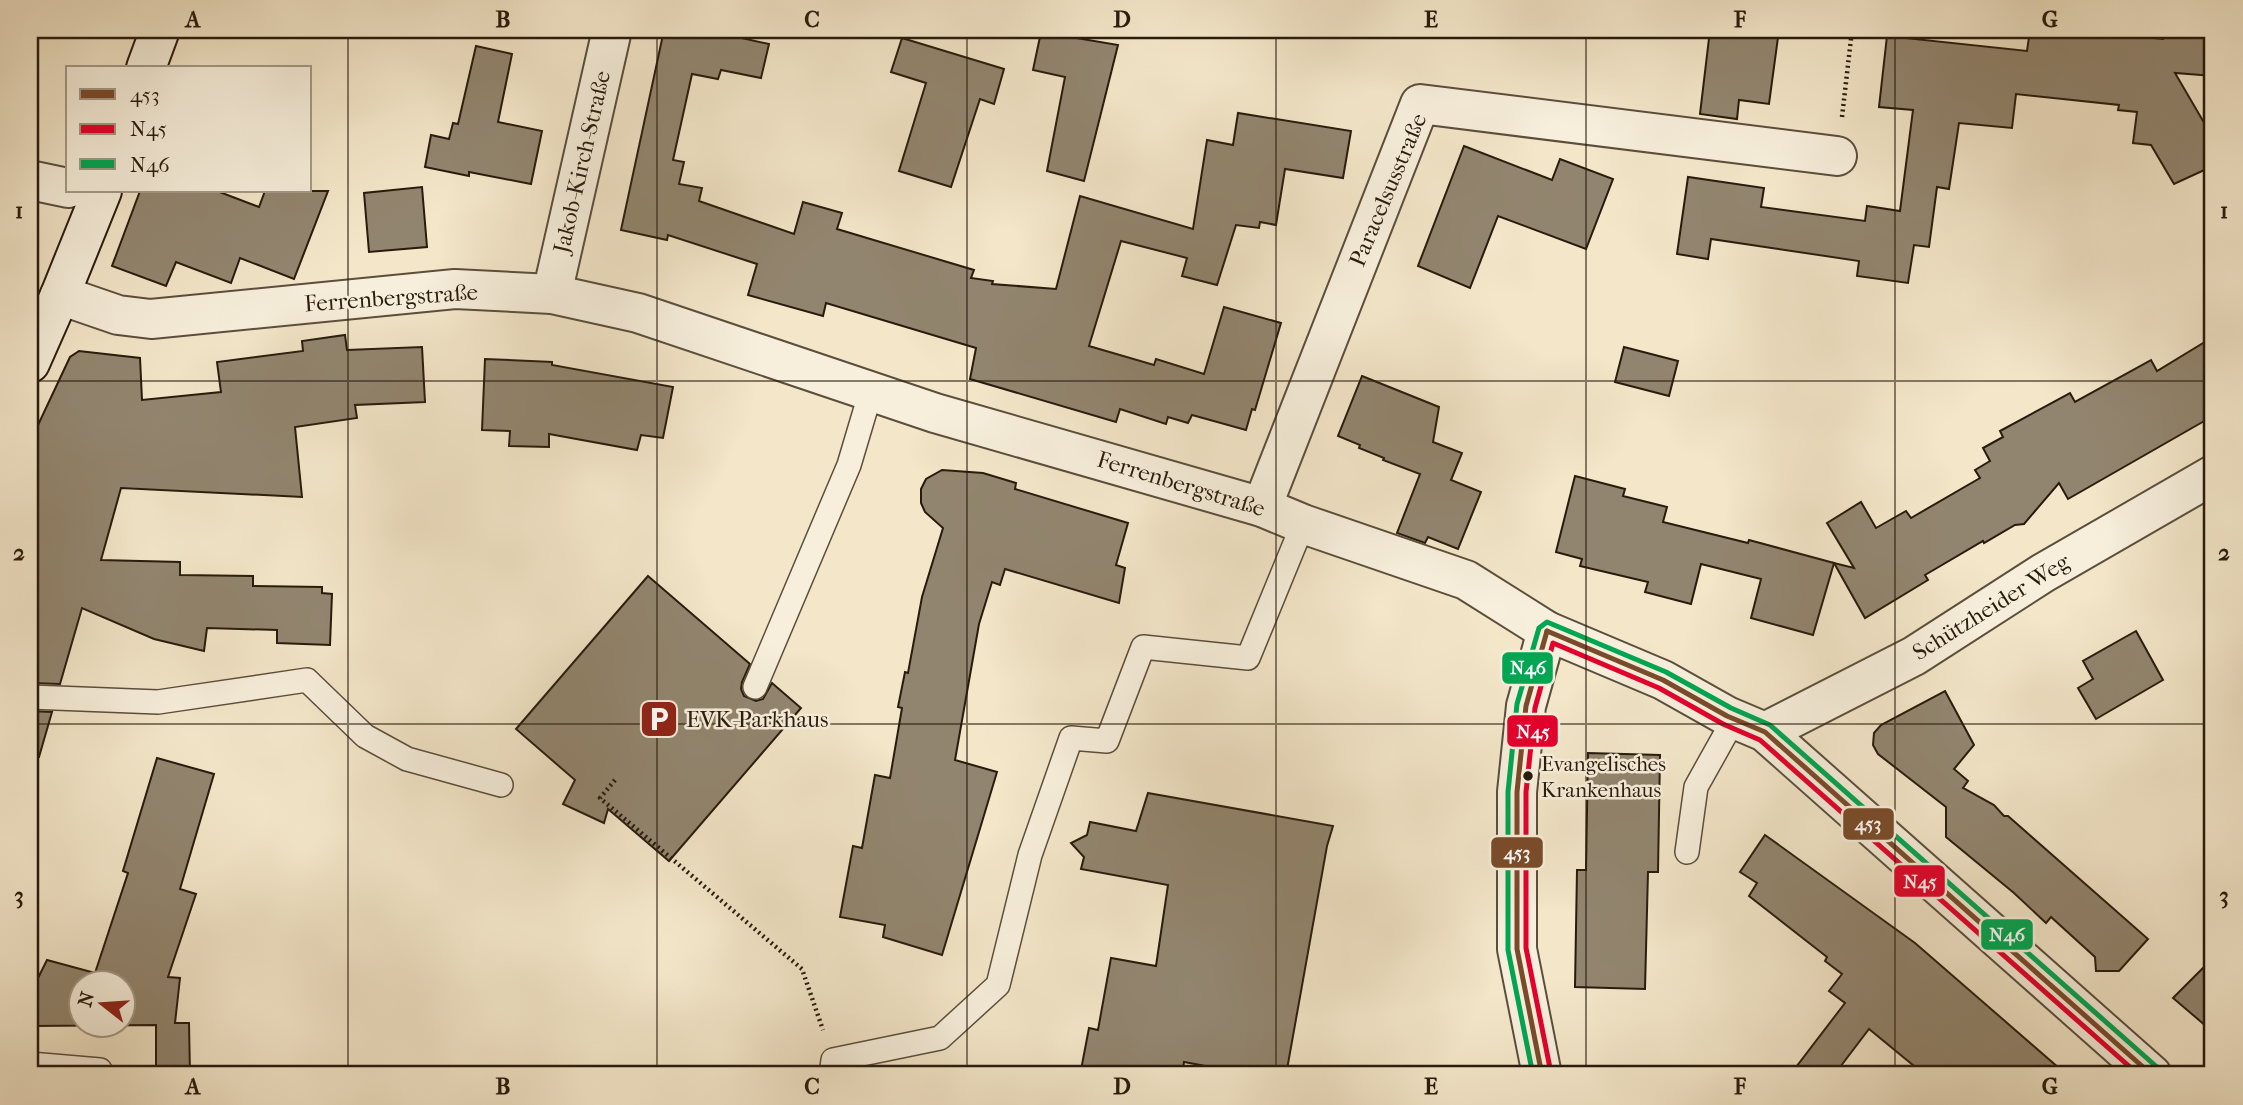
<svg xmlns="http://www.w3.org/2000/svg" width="2243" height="1105" viewBox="0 0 2243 1105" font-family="'IM FELL French Canon',serif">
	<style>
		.building { fill: #92856f; stroke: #281b0d; stroke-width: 2; fill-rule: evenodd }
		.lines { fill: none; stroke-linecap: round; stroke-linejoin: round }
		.lane-casing { stroke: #5b4e3c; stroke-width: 26 }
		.street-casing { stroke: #5b4e3c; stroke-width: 42 }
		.secondary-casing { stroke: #281b0d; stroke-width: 42 }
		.path { stroke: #281b0d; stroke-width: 4.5; stroke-dasharray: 2 3.5; stroke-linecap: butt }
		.lane { stroke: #f7efdc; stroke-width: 23 }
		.street { stroke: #f7efdc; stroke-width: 38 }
		.secondary { stroke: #f7efdc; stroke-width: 38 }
		.bus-1-casing { stroke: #f7efdc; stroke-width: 10 }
		.bus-2-casing { stroke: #f7efdc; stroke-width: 10 }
		.bus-3-casing { stroke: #f7efdc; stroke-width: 10 }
		.bus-1 { stroke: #7a4b2a; stroke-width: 5 }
		.bus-2 { stroke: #e4002b; stroke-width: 5 }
		.bus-3 { stroke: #00a651; stroke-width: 5 }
		.grid { fill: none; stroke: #281b0d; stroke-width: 2; stroke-opacity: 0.55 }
		.bus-dot { fill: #281b0d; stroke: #f7efdc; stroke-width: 2.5 }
		.labels { text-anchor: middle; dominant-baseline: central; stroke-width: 5; stroke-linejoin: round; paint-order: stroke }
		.bus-label { font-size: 21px; fill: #281b0d; stroke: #f7efdc; text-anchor: start }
		.street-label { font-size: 23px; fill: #281b0d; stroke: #f7efdc }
		.poi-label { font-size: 23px; fill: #281b0d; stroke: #f7efdc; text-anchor: start }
		.line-badge { stroke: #f7efdc; stroke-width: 2.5 }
		.badge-label { font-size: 19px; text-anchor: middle; font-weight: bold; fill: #fff }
		.neatline { fill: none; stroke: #281b0d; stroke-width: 2.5 }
		.grid-label { font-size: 23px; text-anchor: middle; font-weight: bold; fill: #281b0d }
	</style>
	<rect width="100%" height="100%" fill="#f3e6c9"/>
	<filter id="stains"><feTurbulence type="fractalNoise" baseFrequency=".00286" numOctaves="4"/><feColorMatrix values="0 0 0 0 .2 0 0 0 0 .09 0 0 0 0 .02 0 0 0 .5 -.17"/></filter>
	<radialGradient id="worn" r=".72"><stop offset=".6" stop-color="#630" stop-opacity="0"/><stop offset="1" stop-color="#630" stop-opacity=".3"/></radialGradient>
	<!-- building -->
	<g class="building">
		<path d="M664,30h65l-1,5 41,9 -8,34 -40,-8 -3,9 -26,-5 -19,86 11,2 -5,22 23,4 -3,13 95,33 9,-32 39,11 -5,16 137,41 -3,8 22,3 -1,3 64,5 24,-93 113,33 14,-89 26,5 5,-32 113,18 -8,47 -58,-9 -9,56 -16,-3 -1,6 -23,-3 -19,60 -35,-9 5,-18 -66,-17 -32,105 65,19 2,-6 48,15 20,-67 57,16 -26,87 -3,-1 -6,21 -54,-15 -4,8 -20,-6 -2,7 -46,-15 -4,13 -146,-43 6,-31 -150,-45 -3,13 -75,-21 9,-31 -89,-29 -1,5 -46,-10z"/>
		<path d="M1710,30h69l-10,74 -30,-4 -2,19 -37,-5z"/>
		<path d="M2030,30h72l1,3 60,6 1,-9h49v46l-38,-3 38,65v28l-39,18 -23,-39 -18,-2 4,-31 -19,-2 1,-5 -103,-11 -4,34 -53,-5 -10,66 -12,-2 -8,60 -15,-2 -6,38 -51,-7 2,-15 -148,-22 -3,20 -31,-5 11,-77 76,11 -3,19 104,14 2,-15 33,5 13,-101 -34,-3 8,-71 140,15z"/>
		<path d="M1041,32l77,13 -34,136 -37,-10 18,-94 -32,-7z"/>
		<path d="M902,38l102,31 -10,35 -14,-5 -29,88 -52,-16 27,-88 -35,-11z"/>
		<path d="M476,46l36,8 -14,68 44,9 -11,53 -62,-12v4l-44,-9 6,-32 18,4 4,-16 5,1z"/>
		<path d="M1464,146l88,34 8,-21 53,20 -27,70 -88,-33 -28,72 -52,-22z"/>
		<path d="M422,187l5,60 -58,5 -5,-59z"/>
		<path d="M140,191h77l42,16 6,-16h63l-34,88 -54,-21 -9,25 -55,-21 -10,24 -54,-20z"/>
		<path d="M345,335l2,15 75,-3 3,55 -70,3 2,13 -62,9 7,70 -181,-9 -20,72 79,2v13l73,1v10l69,1v6l10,1 -2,51 -53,-2v-13l-70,-2 -3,23 -50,-12 -72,-31 -22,76 -30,-1v-241l40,-85 9,-6 61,7 2,42 79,-8 -4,-30 86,-11 -1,-10z"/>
		<path d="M2213,337v79l-145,83 -9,-16 -35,41 -9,1 -31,18 -1,-2 -58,34 3,5 -63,38 -31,-55 20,5 -27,-45 34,-21 15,26 30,-17 5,7 69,-40 -5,-8 15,-9 -7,-13 20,-11 -3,-6 70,-38 5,9 76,-42 6,11z"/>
		<path d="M1624,347l54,14 -9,35 -54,-14z"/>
		<path d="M485,359l67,3v3l121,22 -10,51 -22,-3 -4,15 -88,-16v13l-40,-1 1,-15 -28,-1z"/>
		<path d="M1362,376l77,31 -6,35 29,11 -11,27 30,12 -23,57 -30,-12 -3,6 -28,-10 23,-59 -37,-14 1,-2 -25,-10 1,-3 -22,-9z"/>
		<path d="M942,470l41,3 33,10 -1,6 113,34 -12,42 9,3 -6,35 -114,-34 -5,16 -8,-3 -13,42 -24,136 42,12 -55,183 -59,-18 2,-12 -45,-8 13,-71 9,2 13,-73 15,3 12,-70 -4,-1 7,-35 3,1 14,-76 21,-69 -18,-16 -4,-9v-14l5,-10z"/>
		<path d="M1575,476l50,13 -2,7 44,11 -4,15 85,21 1,-3 85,23 -21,72 -62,-17 10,-39 -60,-15 -10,40 -46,-12 3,-10 -68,-16 2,-7 -26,-7z"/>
		<path d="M648,576l102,88 -8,18 -1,7 3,7 12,5 7,-2 9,-16 29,25 -132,153 -61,-52 -4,14 -41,-19 12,-24 -59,-51z"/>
		<path d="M2136,631l27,49 -67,39 -18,-31 15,-9 -10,-18z"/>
		<path d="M1945,691l29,54 -20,24 14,12 -5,7 31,17 10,11h4l140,123 -29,32h-23l-1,-14 -44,-40 -5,6 -32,-30 -68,-56v-30l-68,-53 -5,-9 1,-12 7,-8z"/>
		<path d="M30,711l22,1 -13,45 -9,-1z"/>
		<path d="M1588,753l72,2 -2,117h-10l-3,117 -70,-2 2,-117h9z"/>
		<path d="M157,758l57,16 -34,115 16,5 -28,83 12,1 -5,45h14l1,52h-34v-50l-126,1v-32l17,-34 48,13 33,-100 -5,-2zM80,983h42v42h-42z"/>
		<path d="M1148,793l185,33 -6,20 -41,229h-33l-69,-13 -2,13h-102l9,-47 9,2 13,-72 45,8 12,-81 -87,-16 3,-12 -13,-14 16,-8 3,-13 46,9z"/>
		<path d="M1765,835l150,108 152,132h-142l-56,-46 -35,46h-44l55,-72 -16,-12 13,-17 -17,-13 2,-4 -78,-61 8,-13 -17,-11z"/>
		<path d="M2213,958v74l-40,-34z"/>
	</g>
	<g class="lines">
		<!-- lane casing -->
		<g class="lane-casing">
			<g id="lane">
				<path d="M755,687l94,-222 22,-74"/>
				<path d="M30,697l128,5 149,-22 58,56 42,23 94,26"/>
				<path d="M1687,852l9,-65 38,-68"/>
				<path d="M30,1064l70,6"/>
				<path d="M831,1075l2,-15 107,-22 58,-53 32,-130 41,-117 36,3 36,-94 105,11 55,-134"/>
			</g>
		</g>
		<!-- street casing -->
		<g class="street-casing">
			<g id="street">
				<path d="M30,180l38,8"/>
				<path d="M552,294l60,-264"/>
				<path d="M60,295l58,20 33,4 304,-30 97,5 86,19 297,100 327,94 41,17 163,56 81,51 116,49 64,36 38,16 387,343"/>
				<path d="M1262,507l158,-403 417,52"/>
				<path d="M1765,732l149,-76 129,-83 170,-98"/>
				<path d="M1542,1075l-25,-126v-157l9,-86 21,-75"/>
			</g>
		</g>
		<!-- secondary casing -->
		<g class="secondary-casing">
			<g id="secondary">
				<path d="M146,68l14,-38"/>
				<path d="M30,363l30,-68 42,-104"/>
			</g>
		</g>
		<!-- path -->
		<g class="path">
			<path d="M1842,117l10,-87"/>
			<path d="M615,780l-15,18 202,171 21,61"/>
		</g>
		<!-- lane -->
		<use href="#lane" class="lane"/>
		<!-- street -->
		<use href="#street" class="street"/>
		<!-- secondary -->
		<use href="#secondary" class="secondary"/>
		<!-- bus-1 casing -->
		<g class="bus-1-casing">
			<g id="bus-1">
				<path d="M1547,631l116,49 64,36 38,16 387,343"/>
				<path d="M1542,1075l-25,-126v-157l9,-86 21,-75"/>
			</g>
		</g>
		<!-- bus-2 casing -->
		<g class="bus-2-casing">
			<path id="bus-2" d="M1551,1073l-25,-125v-156l9,-84 18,-65 106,45 64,36 37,16 379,335"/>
		</g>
		<!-- bus-3 casing -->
		<g class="bus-3-casing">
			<path id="bus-3" d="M1533,1075l-25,-125v-158l9,-88 22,-76 8,-6 119,50 65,36 39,17 388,343"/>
		</g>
		<!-- bus-1 -->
		<use href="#bus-1" class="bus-1"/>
		<!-- bus-2 -->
		<use href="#bus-2" class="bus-2"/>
		<!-- bus-3 -->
		<use href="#bus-3" class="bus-3"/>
	</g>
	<!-- grid -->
	<path class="grid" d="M348,30v1045M657,30v1045M967,30v1045M1276,30v1045M1586,30v1045M1895,30v1045M30,381h2183M30,724h2183"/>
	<!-- icons -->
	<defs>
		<g id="parking-square" transform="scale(2.0125)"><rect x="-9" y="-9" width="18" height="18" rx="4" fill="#8f2418" stroke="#f7efdc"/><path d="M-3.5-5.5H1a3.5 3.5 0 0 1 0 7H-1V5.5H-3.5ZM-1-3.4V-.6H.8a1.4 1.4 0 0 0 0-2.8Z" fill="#fff"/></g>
	</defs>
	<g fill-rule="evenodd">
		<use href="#parking-square" x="659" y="719"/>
	</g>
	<!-- markers -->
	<circle class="bus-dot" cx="1528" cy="776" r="6"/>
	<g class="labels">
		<!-- bus labels -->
		<g class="bus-label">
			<text x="1541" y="764">Evangelisches<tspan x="1541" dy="26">Krankenhaus</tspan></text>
		</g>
		<!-- street labels -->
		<g class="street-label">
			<text transform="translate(582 162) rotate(-77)">Jakob-Kirch-Straße</text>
			<text transform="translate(1388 190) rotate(-67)">Paracelsusstraße</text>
			<text transform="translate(391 298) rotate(-4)">Ferrenbergstraße</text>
			<text transform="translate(1181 484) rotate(17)">Ferrenbergstraße</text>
			<text transform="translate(1991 607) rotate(-32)">Schützheider Weg</text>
		</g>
		<!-- poi labels -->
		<g class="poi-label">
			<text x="686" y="719">EVK-Parkhaus</text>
		</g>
	</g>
	<g class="line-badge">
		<rect x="1501" y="651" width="53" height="34" rx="7" fill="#00a651"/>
		<rect x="1506" y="714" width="53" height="34" rx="7" fill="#e4002b"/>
		<rect x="1842" y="807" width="53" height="34" rx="7" fill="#7a4b2a"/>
		<rect x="1490" y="836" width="54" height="33" rx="7" fill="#7a4b2a"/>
		<rect x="1893" y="864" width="53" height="34" rx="7" fill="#e4002b"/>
		<rect x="1980" y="918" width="54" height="33" rx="7" fill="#00a651"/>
	</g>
	<g class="badge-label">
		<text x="1528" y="674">N46</text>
		<text x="1533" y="738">N45</text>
		<text x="1868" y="830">453</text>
		<text x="1517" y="859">453</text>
		<text x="1920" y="888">N45</text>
		<text x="2007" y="941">N46</text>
	</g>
	<!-- margin -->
	<rect width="2243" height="1105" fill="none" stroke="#f3e6c9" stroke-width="77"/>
	<!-- legend -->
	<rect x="66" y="66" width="245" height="126" fill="#f7efdc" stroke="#a49a89" stroke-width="2"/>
	<rect x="80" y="89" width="35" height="10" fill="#7a4b2a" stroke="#a49a89" stroke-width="2"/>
	<text x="130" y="102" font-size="21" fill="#281b0d">453</text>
	<rect x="80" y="124" width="35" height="10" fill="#e4002b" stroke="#a49a89" stroke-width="2"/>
	<text x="130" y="136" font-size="21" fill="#281b0d">N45</text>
	<rect x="80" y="159" width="35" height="10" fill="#00a651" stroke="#a49a89" stroke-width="2"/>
	<text x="130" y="172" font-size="21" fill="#281b0d">N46</text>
	<!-- north arrow -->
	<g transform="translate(102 1004) rotate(287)"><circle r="33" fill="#f7efdc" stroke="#a49a89" stroke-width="2"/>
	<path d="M0-5L12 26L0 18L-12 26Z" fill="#8f2418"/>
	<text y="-10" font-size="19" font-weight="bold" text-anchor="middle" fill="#281b0d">N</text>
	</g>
	<rect x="38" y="38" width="2166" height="1028" class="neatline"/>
	<g class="grid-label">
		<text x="193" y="27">A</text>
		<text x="503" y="27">B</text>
		<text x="812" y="27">C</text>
		<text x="1122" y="27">D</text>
		<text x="1431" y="27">E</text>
		<text x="1740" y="27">F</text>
		<text x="2050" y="27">G</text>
		<text x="19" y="218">1</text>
		<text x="2224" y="218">1</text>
		<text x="19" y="560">2</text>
		<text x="2224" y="560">2</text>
		<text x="19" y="903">3</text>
		<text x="2224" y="903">3</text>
		<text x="193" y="1094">A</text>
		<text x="503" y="1094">B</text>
		<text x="812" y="1094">C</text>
		<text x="1122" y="1094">D</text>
		<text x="1431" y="1094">E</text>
		<text x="1740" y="1094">F</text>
		<text x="2050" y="1094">G</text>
	</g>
	<rect width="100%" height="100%" filter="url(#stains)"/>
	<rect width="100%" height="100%" fill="url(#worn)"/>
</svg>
